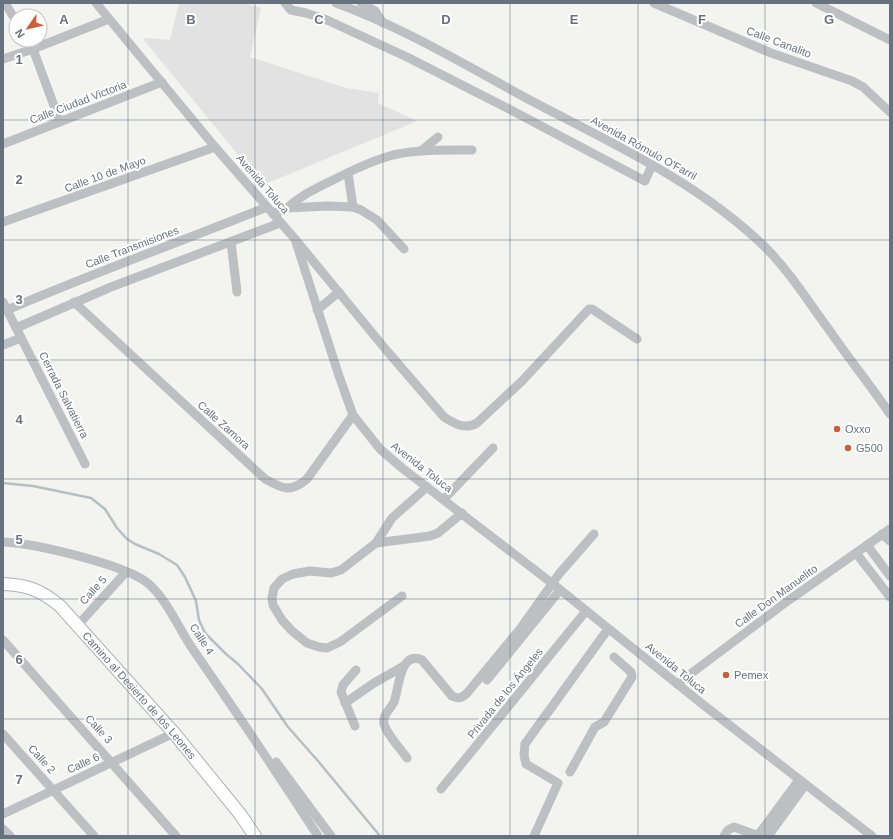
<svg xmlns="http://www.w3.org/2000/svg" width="893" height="839" viewBox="0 0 893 839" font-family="Arial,sans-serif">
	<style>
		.built { fill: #e1e2e1 }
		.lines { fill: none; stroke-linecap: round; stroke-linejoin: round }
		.stream { stroke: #b6bfc3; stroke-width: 2.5 }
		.major-casing { stroke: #afb2b6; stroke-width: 14 }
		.minor { stroke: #bdc0c3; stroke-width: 9 }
		.major { stroke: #fff; stroke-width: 12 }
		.grid { fill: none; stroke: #66727d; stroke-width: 1; stroke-opacity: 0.55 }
		.poi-dot { fill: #ca5f39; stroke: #fff; stroke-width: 1.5 }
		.labels { text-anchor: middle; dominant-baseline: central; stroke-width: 4; stroke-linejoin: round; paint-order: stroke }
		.street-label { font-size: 11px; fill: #66727d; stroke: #fff }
		.poi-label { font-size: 11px; fill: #66727d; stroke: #fff; text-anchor: start }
		.grid-label { font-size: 13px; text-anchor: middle; font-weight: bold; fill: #66727d; stroke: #fff; stroke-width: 4; stroke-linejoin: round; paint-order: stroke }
	</style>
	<rect width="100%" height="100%" fill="#f3f3f0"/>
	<!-- built -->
	<path class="built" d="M179,3h65l17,5 -11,49 96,31 33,5 -1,10 39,18 -154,64 -120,-146 5,-1 22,2z"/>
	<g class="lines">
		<!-- stream -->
		<path class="stream" d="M3,483l30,3 58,12 14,11 12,19 10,11 8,5 24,10 18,11 8,12 11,24 3,19 6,13 21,21 12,10 24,25 26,38 30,34 62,75"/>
		<!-- major casing -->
		<g class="major-casing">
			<g id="major">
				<path id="s1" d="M3,584c24,1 38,6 57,22l114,127 66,81 15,22"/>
			</g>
		</g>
		<!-- minor -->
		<g class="minor">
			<path d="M5,3l11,18"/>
			<path d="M96,3l119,144 80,92 92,112 57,66c11,7 21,13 33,6l45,-42 67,-72h3l45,30"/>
			<path d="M285,3l6,7 15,3 21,7 82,38 100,51 136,72 7,-16"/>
			<path d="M336,3c66,24 128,61 190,95 83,44 171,83 239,149 25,25 44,56 65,84 19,28 41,55 60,83"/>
			<path d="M361,3l14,8 8,12"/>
			<path d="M654,3l117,50 81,28 11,6 27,25"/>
			<path d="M816,3l74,37"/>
			<path d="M27,40l6,9 27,73"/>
			<path d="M3,59l30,-10 76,-30"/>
			<path d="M3,144l159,-62"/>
			<path d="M421,151l17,-14"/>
			<path d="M348,173l5,34"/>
			<path d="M287,208c13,-12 28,-19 44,-27 20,-10 40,-20 62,-26 26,-6 53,-5 79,-5"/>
			<path d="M273,214l14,-6 40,-2 26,1 8,3 16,10 27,29"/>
			<path d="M3,222l212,-75"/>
			<path d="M295,239l43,134 15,42 27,34 22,19 151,116 148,119 171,133"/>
			<path d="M231,242l6,50"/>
			<path d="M3,302l82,162"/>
			<path d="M74,302l191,177c18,10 25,14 42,0l46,-64"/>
			<path d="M7,310c86,-37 173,-68 260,-103"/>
			<path d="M317,310l22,-18"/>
			<path d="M16,328l95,-41 169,-64"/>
			<path d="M3,345l18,-7"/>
			<path d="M444,499l49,-51"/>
			<path d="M882,534l8,7"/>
			<path d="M3,542c30,1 126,23 147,43 18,17 28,42 42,63 43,62 85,125 126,188"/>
			<path d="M376,543l54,-7 8,-3 24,-20"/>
			<path d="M867,545l23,31"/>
			<path d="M856,553l34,44"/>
			<path d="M402,596l-62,46 -13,6 -8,-1 -12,-4 -15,-12 -10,-11 -9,-15 -1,-7 2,-10 8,-9 11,-5 17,-3 21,2 10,-3 35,-27 16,-25 35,-31"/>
			<path d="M78,625l48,-53"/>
			<path d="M3,640l173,196"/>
			<path d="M487,680l73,-90"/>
			<path d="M677,684l112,-84 101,-71"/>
			<path d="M345,703l29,-20 30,-17"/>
			<path d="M355,726l-14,-34 2,-7 13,-15"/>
			<path d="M3,734l91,102"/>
			<path d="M407,758c-6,-9 -20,-23 -23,-34 -2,-9 6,-14 10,-22 5,-12 5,-52 28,-42l30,36c8,4 11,1 16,-4l52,-63 39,-55 35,-40"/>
			<path d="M276,762l55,74"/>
			<path d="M570,772l25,-45 9,-5 28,-45 -1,-5 -17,-15"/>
			<path d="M441,789l145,-178"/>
			<path d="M3,814l171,-81"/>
			<path d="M3,829l7,7"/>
			<path d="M534,836l24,-53 -32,-19 -2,-9 1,-11 83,-115"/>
			<path d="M724,836l4,-6 6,-3 22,8 3,-1 40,-54"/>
			<path d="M768,836l37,-51"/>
		</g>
		<!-- major -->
		<use href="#major" class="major"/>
	</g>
	<!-- grid -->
	<path class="grid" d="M128,3v833M255,3v833M383,3v833M510,3v833M638,3v833M765,3v833M3,120h887M3,240h887M3,360h887M3,479h887M3,599h887M3,719h887"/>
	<!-- markers -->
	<g class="poi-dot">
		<circle cx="837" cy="429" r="4"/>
		<circle cx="848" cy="448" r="4"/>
		<circle cx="726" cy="675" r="4"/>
	</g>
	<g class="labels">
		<!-- street labels -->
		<g class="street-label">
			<text transform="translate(779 42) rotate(21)">Calle Canalito</text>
			<text transform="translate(78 102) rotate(-21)">Calle Ciudad Victoria</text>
			<text transform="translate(644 148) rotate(29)">Avenida Rómulo O'Farril</text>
			<text transform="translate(105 174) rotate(-20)">Calle 10 de Mayo</text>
			<text transform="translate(263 184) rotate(49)">Avenida Toluca</text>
			<text transform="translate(132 247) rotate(-21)">Calle Transmisiones</text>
			<text transform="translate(64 395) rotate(63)">Cerrada Salvatierra</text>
			<text transform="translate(224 425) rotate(42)">Calle Zamora</text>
			<text transform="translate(422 467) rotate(38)">Avenida Toluca</text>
			<text transform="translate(93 590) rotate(-48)">Calle 5</text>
			<text transform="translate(776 596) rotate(-36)">Calle Don Manuelito</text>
			<text transform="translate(202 639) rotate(57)">Calle 4</text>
			<text transform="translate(676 668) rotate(39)">Avenida Toluca</text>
			<text transform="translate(505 693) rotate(-51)">Privada de los Ángeles</text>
			<text stroke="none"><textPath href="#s1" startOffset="182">Camino al Desierto de los Leones</textPath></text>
			<text transform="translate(99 729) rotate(48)">Calle 3</text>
			<text transform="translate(42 759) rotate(48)">Calle 2</text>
			<text transform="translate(83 763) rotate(-25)">Calle 6</text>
		</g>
		<!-- poi labels -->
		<g class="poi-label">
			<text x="845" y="429">Oxxo</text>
			<text x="856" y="448">G500</text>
			<text x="734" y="675">Pemex</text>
		</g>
	</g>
	<g class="grid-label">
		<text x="64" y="24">A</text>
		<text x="191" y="24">B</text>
		<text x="319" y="24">C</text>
		<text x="446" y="24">D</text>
		<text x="574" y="24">E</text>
		<text x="702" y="24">F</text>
		<text x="829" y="24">G</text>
		<text x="19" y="64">1</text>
		<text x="19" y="184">2</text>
		<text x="19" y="304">3</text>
		<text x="19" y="424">4</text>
		<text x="19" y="544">5</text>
		<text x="19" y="664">6</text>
		<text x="19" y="784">7</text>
	</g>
	<!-- border -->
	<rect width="893" height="839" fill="none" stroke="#66727d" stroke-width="8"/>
	<!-- north arrow -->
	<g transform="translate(28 28) rotate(236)"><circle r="19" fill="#ffffff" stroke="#c2c7cb"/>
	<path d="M0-3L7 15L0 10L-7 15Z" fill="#ca5f39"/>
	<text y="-6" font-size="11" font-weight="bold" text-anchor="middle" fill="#66727d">N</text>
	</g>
</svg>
